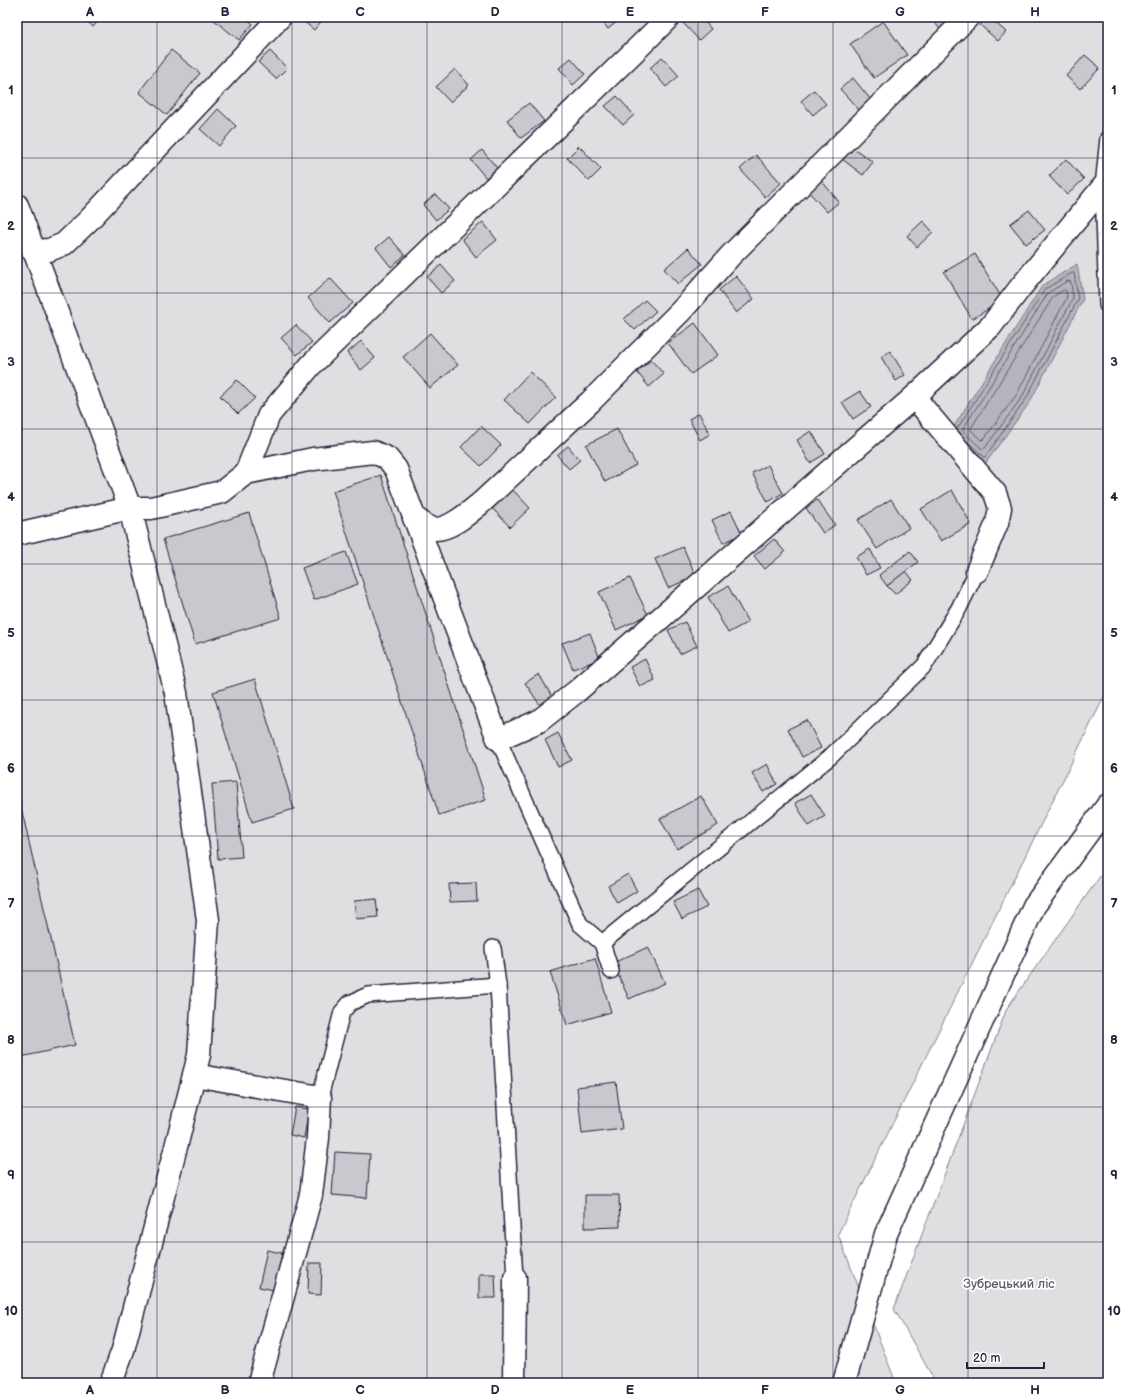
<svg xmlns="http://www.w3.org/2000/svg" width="1125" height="1400" viewBox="0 0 1125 1400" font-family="'Balsamiq Sans',sans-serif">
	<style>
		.green { fill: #dfdfe2; stroke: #80808e }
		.water { fill: #b4b4bc; stroke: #7a7a88 }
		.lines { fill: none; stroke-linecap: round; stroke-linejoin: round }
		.shore { stroke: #5c5c6f; stroke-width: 1 }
		.building { fill: #c8c8cf; stroke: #22223b }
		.lane-casing { stroke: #22223b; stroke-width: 18 }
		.street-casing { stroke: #22223b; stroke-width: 25 }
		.secondary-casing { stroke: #22223b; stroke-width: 25 }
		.lane { stroke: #fff; stroke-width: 15 }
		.street { stroke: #fff; stroke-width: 22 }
		.secondary { stroke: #fff; stroke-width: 22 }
		.grid { fill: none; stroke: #22223b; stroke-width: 1; stroke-opacity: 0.55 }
		.labels { text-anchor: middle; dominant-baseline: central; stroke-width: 3.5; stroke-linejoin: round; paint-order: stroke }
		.park-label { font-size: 13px; fill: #5b5b6d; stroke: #fff }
		.neatline { fill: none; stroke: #22223b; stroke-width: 1.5 }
		.grid-label { font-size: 13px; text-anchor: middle; font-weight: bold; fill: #22223b }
	</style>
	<rect width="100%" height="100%" fill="#fff"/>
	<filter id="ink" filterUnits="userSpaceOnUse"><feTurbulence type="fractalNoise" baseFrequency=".025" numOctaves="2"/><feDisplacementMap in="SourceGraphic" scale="8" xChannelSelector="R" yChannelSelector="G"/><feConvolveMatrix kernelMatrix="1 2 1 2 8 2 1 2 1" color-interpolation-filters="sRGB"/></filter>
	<g filter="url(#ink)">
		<!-- green -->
		<g class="green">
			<path d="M17,17h1091v672l-270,545 58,149h-879z"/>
			<path d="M1108,865v518h-172l-42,-74 113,-301z"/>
		</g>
		<!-- water -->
		<path class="water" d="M1077,264l6,35 -53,103 -45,62 -34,-33 91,-145z"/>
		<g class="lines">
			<!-- shore -->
			<g class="shore">
				<path d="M1068,281l3,1 2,16 -51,99 -37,51 -3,1 -19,-18v-2l85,-136z"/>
				<path d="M1064,290l2,1 1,6 -50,97 -33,45 -3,1 -10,-10v-2l82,-131z"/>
				<path d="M957,429l88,-140 27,-16h2l4,26 -52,100 -41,58 -2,-1 -15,-14"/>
			</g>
		</g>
		<!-- building -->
		<g class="building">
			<path d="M83,17h19l-9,10z"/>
			<path d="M216,17h29l8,7 -14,16 -25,-20z"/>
			<path d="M303,17h22l-11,13 -13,-11z"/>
			<path d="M599,17h24l-15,12z"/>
			<path d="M690,17h11l10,12 -12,11 -16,-17z"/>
			<path d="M930,17h18l2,3 -10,9z"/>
			<path d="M988,17h1l17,15 -8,9 -18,-16z"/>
			<path d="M883,21l24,34 -33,23 -24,-34z"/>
			<path d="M171,50l29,23 -33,42 -28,-23z"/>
			<path d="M270,51l17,17 -11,11 -18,-17z"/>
			<path d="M1085,55l15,13 -20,21 -14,-13z"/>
			<path d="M662,57l17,19 -13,11 -16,-19z"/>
			<path d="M571,58l14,16 -12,11 -14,-17z"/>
			<path d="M455,69l14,16 -19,17 -14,-15z"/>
			<path d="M853,78l18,22 -12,10 -19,-21z"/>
			<path d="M814,90l12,14 -13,11 -12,-14z"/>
			<path d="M617,96l17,19 -11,10 -18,-19z"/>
			<path d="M529,103l15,18 -23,17 -14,-18z"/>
			<path d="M218,109l18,17 -17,20 -19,-17z"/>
			<path d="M579,146l22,23 -12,12 -22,-23z"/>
			<path d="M852,147l21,15 -10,13 -21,-16z"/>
			<path d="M482,150l15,18 -11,10 -15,-18z"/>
			<path d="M756,155l25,28 -16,14 -25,-28z"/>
			<path d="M1066,159l18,20 -17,16 -18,-19z"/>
			<path d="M821,180l18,22 -12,10 -19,-21z"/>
			<path d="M435,194l14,15 -13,11 -13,-15z"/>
			<path d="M1029,210l16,20 -19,14 -16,-20z"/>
			<path d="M923,221l10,11 -16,15 -10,-11z"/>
			<path d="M483,222l14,18 -21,17 -14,-18z"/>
			<path d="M389,237l16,18 -14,12 -15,-19z"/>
			<path d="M688,248l14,16 -24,20 -14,-15z"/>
			<path d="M975,254l28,46 -31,19 -28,-47z"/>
			<path d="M441,265l14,16 -14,12 -14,-16z"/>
			<path d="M736,276l18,23 -18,14 -17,-23z"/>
			<path d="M330,278l23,25 -23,20 -22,-25z"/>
			<path d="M645,300l11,11 -21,19 -11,-11z"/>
			<path d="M695,323l23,32 -27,19 -23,-31z"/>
			<path d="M296,325l16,17 -15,13 -16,-17z"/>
			<path d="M430,333l28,32 -28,23 -27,-31z"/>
			<path d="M361,341l14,17 -14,12 -14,-17z"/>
			<path d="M890,351l15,24 -9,6 -15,-24z"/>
			<path d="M651,360l13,14 -15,13 -12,-15z"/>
			<path d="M530,372l26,25 -26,27 -26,-24z"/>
			<path d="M237,380l18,18 -17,16 -18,-18z"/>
			<path d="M860,391l11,16 -18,12 -11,-17z"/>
			<path d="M699,413l11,21 -10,6 -11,-21z"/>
			<path d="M481,426l20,19 -20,21 -20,-19z"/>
			<path d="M617,429l19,36 -31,17 -19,-37z"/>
			<path d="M811,431l14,23 -15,9 -13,-23z"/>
			<path d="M568,446l12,14 -11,9 -12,-14z"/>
			<path d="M768,465l15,28 -15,9 -16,-29z"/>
			<path d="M381,475l105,325 -47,15 -106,-324z"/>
			<path d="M512,489l18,19 -20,19 -18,-19z"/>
			<path d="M952,490l19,34 -30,17 -20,-32z"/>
			<path d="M891,499l18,29 -32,21 -19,-29z"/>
			<path d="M817,500l18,25 -12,8 -17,-25z"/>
			<path d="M731,511l11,23 -19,9 -11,-23z"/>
			<path d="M249,513l32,105 -86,26 -32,-105z"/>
			<path d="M774,539l11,13 -20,17 -11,-13z"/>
			<path d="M683,547l13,29 -28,12 -13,-29z"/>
			<path d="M870,549l10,19 -14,7 -10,-18z"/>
			<path d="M910,551l8,11 -31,24 -8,-11z"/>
			<path d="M346,552l12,32 -44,16 -12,-32z"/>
			<path d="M906,571l7,9 -18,14 -8,-8z"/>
			<path d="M630,578l18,37 -32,15 -17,-38z"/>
			<path d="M728,586l20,36 -20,11 -20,-36z"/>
			<path d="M685,622l12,24 -17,8 -12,-24z"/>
			<path d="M590,633l10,26 -27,10 -11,-26z"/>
			<path d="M645,659l10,21 -15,7 -10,-20z"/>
			<path d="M539,674l13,23 -12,8 -15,-22z"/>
			<path d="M255,679l39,130 -42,13 -39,-130z"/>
			<path d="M807,720l14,28 -19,9 -14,-28z"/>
			<path d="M558,733l14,27 -14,7 -13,-27z"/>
			<path d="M767,764l10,20 -14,8 -11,-19z"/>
			<path d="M236,782l6,75 -24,2 -6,-75z"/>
			<path d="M17,789l58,256 -54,12 -4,-15z"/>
			<path d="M811,794l14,22 -16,10 -14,-23z"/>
			<path d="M701,796l17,29 -41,24 -17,-30z"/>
			<path d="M628,874l9,17 -20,12 -9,-17z"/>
			<path d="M476,883l1,18 -27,1 -1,-18z"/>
			<path d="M698,890l9,17 -25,12 -9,-17z"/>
			<path d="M376,899l2,18 -22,2 -2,-18z"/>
			<path d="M648,947l17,36 -36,16 -16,-36z"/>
			<path d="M595,958l16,54 -44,13 -17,-53z"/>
			<path d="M616,1082l6,47 -40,5 -5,-47z"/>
			<path d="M295,1107l14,2 -5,29 -14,-3z"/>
			<path d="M335,1152l35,2 -3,44 -35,-3z"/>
			<path d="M585,1195h34l1,32 -35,1z"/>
			<path d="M267,1250l15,3 -8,37 -15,-3z"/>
			<path d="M309,1263h13l-1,32 -13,-1z"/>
			<path d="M479,1274h16l1,24h-17z"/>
		</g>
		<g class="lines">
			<!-- lane casing -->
			<g class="lane-casing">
				<g id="lane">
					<path d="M1107,305l-4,-118 5,-49"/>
					<path d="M498,739l82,185 22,19 9,28"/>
					<path d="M602,943l228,-186 94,-91 35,-58 18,-37"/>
					<path d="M493,948l5,37 17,293"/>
					<path d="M320,1097l22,-85 8,-9 18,-8 130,-10"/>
				</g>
			</g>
			<!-- street casing -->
			<g class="street-casing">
				<g id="street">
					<path d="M33,251l16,-1 15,-6 24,-23 192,-204"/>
					<path d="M914,397l81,96 5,15 -3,15 -20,48"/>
					<path d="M246,473l67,-14 60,-7 14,6 9,11 102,270 41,-18 38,-30 337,-294 77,-71 29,-38 83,-101"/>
					<path d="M414,518c6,3 14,10 20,11 16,1 36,-17 48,-27l108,-100 91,-91 50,-56 237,-238"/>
					<path d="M17,534l113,-26h21l71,-16 24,-19 23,-58 42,-50 336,-326 22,-22"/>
					<path d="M194,1075l126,22 -2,41 -7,57 -52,188"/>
					<path d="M514,1383l1,-105"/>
					<path d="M844,1383l42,-149 148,-328 74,-101"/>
				</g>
			</g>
			<!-- secondary casing -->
			<g class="secondary-casing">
				<path id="secondary" d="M17,205l113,303 46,185 32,227 -9,135 -21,84 -55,211 -12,33"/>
			</g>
			<!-- lane -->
			<use href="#lane" class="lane"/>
			<!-- street -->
			<use href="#street" class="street"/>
			<!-- secondary -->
			<use href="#secondary" class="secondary"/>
		</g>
	</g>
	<!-- grid -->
	<path class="grid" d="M157,17v1366M292,17v1366M427,17v1366M562,17v1366M698,17v1366M833,17v1366M968,17v1366M17,158h1091M17,293h1091M17,429h1091M17,564h1091M17,700h1091M17,836h1091M17,971h1091M17,1107h1091M17,1242h1091"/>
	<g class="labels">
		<!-- park labels -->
		<g class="park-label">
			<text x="1009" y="1284">Зубрецький ліс</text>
		</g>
	</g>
	<!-- margin -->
	<rect width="1125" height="1400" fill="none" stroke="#fff" stroke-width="44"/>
	<!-- scale -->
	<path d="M967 1362v6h77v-6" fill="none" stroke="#22223b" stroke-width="2"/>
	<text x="973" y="1362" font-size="12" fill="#22223b" stroke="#ffffff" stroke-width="3" paint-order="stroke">20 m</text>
	<rect x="22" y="22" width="1081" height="1356" class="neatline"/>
	<g class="grid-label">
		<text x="90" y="16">A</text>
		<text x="225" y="16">B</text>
		<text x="360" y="16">C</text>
		<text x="495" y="16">D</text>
		<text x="630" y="16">E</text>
		<text x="765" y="16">F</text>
		<text x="900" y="16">G</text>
		<text x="1035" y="16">H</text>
		<text x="11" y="94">1</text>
		<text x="1114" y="94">1</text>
		<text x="11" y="230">2</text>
		<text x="1114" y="230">2</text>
		<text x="11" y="366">3</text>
		<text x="1114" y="366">3</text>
		<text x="11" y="501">4</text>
		<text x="1114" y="501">4</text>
		<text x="11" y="637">5</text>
		<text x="1114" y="637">5</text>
		<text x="11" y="772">6</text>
		<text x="1114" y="772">6</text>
		<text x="11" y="908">7</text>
		<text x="1114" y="908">7</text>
		<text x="11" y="1044">8</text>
		<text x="1114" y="1044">8</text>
		<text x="11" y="1179">9</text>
		<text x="1114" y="1179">9</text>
		<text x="11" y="1315">10</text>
		<text x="1114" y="1315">10</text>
		<text x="90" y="1394">A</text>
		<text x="225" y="1394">B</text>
		<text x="360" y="1394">C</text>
		<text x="495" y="1394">D</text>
		<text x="630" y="1394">E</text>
		<text x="765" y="1394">F</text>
		<text x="900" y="1394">G</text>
		<text x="1035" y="1394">H</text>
	</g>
</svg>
